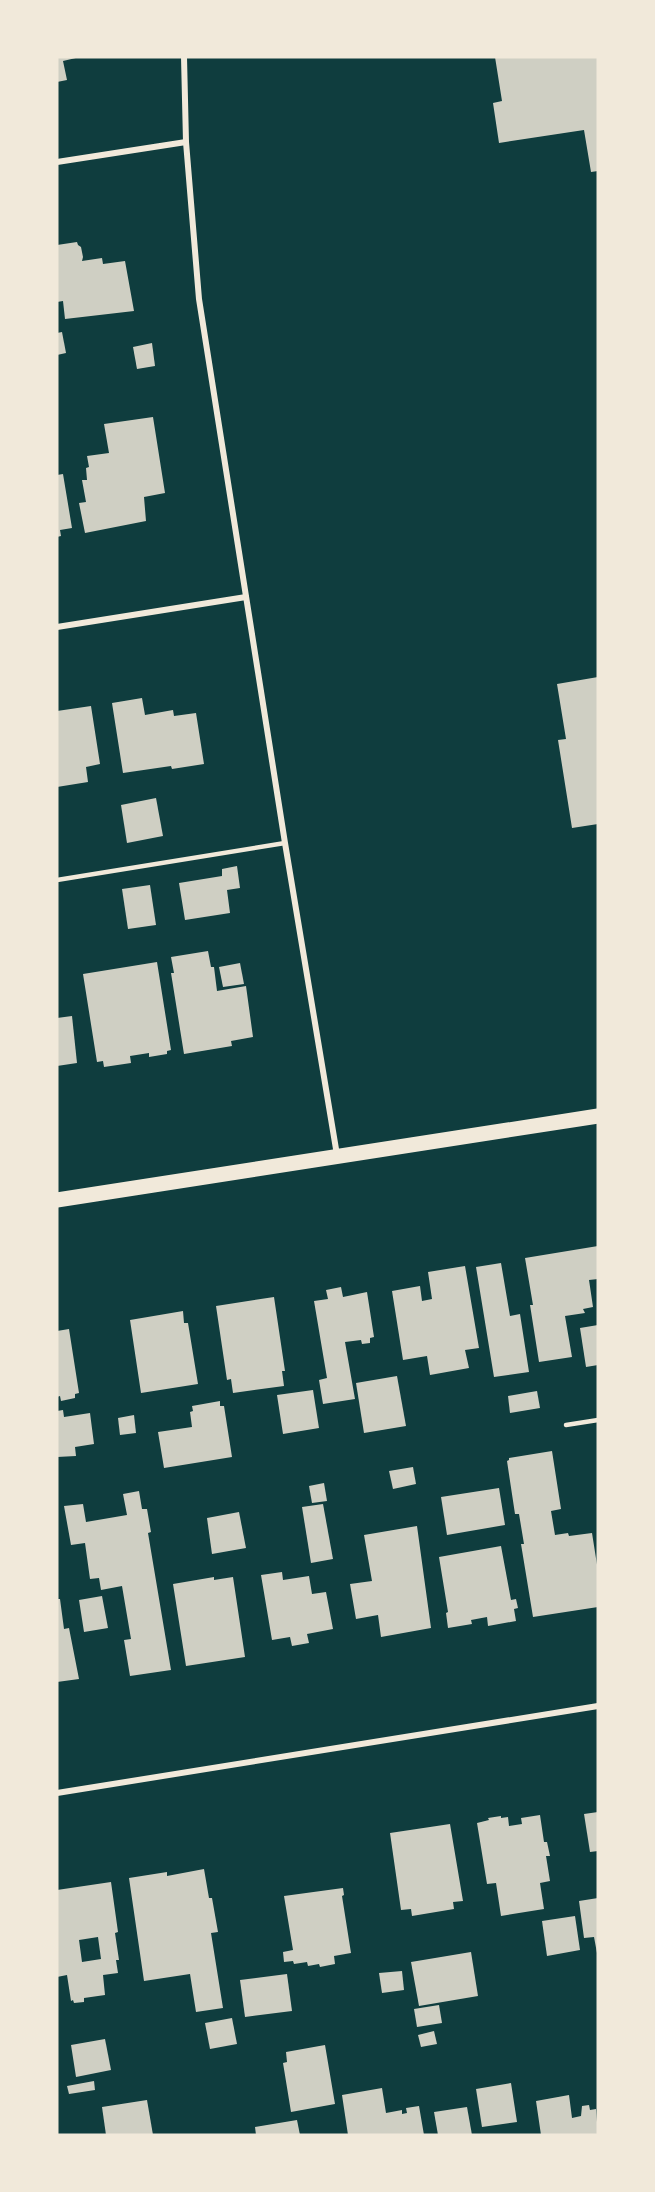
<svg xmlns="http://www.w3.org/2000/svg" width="655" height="2192" viewBox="0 0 655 2192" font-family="Barlow,sans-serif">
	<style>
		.building { fill: #cfcfc3; fill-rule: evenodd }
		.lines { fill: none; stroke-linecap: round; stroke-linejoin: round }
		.service { stroke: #f1e9da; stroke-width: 4.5 }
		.minor { stroke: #f1e9da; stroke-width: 6 }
		.primary { stroke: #f1e9da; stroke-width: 15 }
	</style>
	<rect width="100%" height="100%" fill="#0f3d3e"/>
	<!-- building -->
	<g class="building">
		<path d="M57,57h23l-17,4 4,19 -10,2z"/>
		<path d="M495,57h103v114l-7,1 -7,-42 -85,13 -6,-40 9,-2z"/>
		<path d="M77,242l1,3 3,2 2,10 -1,4 20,-3 1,6 22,-3 9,50 -69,8 -2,-18 -6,1v-57z"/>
		<path d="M62,332l4,21 -9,2v-22z"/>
		<path d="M152,343l3,23 -18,3 -4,-22z"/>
		<path d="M153,417l12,76 -21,4 2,24 -61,12 -6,-30 7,-1 -4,-22h5l-1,-12 3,-1 -2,-11 22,-3 -5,-29z"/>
		<path d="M63,474l9,54 -12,2 1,6 -4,1v-62z"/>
		<path d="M598,677v147l-26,4 -14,-88 8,-1 -9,-55z"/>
		<path d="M142,698l3,17 28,-5 1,6 22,-3 8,51 -32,5 -1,-3 -48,7 -11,-70z"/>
		<path d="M91,706l9,58 -14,3 2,15 -31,5v-76z"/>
		<path d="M156,798l7,38 -36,7 -6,-38z"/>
		<path d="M237,866l3,22 -13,2 3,23 -45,7 -6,-37 43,-7v-7z"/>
		<path d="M150,885l6,40 -28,4 -6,-40z"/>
		<path d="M208,951l3,16h3l3,24 29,-5 7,51 -22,4 1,5 -48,8 -13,-81h3l-3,-16z"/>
		<path d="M157,962l14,88 -4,1v3l-18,3v-4l-19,3 1,7 -27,4 -1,-6 -6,1 -14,-88z"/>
		<path d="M240,963l4,21 -21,3 -4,-20z"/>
		<path d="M72,1016l5,47 -20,3v-48z"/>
		<path d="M598,1246v33l-9,1 4,27 -10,2 2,4 -20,3 7,41 -33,5 -9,-57h3l-8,-47z"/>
		<path d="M501,1263l9,53 10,-2 9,58 -35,5 -18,-110z"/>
		<path d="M465,1266l14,82 -14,2 4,18 -39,7 -3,-19 -24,4 -11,-69 28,-5 2,15 10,-2 -4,-27z"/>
		<path d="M341,1287l2,10 24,-5 7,45 -4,1v5l-8,1 -1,-4 -16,2 10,57 -32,5 -4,-24 8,-2 -13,-77 14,-2 -2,-9z"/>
		<path d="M274,1297l11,74h-3l2,15 -51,7 -2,-14 -4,1 -11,-74z"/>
		<path d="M183,1311l1,12h4l10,61 -57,9 -11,-73z"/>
		<path d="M598,1325v40l-12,2 -6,-39z"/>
		<path d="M69,1329l10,64 -4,1v4l-14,3 -1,-5 -3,1v-66z"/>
		<path d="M397,1376l9,50 -42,7 -8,-50z"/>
		<path d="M313,1390l6,38 -36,6 -6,-39z"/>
		<path d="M537,1391l3,17 -30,5 -2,-17z"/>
		<path d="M220,1401v5h4l8,51 -68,11 -6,-36 34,-5 -2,-15 3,-1 -1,-5z"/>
		<path d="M63,1410l1,7 26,-4 4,31 -19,3 1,9 -19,1v-46z"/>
		<path d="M134,1415l2,18 -16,2 -2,-17z"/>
		<path d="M552,1451l9,58 -10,2 4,24 13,-2 1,3 23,-3 6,38v36l-65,10 -12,-73h3l-5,-30h-4l-8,-53 2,-1v-2z"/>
		<path d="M413,1467l3,17 -23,5 -4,-18z"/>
		<path d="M324,1483l3,18 -15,2 -3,-17z"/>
		<path d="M499,1488l6,37 -58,10 -6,-38z"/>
		<path d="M139,1491l3,18h5l4,23 -3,1 23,137 -41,6 -6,-36 7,-1 -9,-53 -21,4 -2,-12 -9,1 -5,-36 -14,2 -7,-39 19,-2 3,18 41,-7 -4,-21z"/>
		<path d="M323,1504l10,55 -22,4 -9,-56z"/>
		<path d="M239,1512l7,36 -34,6 -5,-36z"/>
		<path d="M417,1526l14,102 -50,9 -3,-22 -22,4 -6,-35 22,-3 -8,-46z"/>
		<path d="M501,1546l10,54 5,-1 2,9 -4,1 2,12 -28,5 -1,-9 -16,3 1,4 -24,4 -2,-15 2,-1 -9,-55z"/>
		<path d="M282,1572l1,8 26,-4 3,18 14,-2 7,37 -26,5 2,9 -17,3 -2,-9 -18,3 -11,-65z"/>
		<path d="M214,1577v3l19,-3 12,80 -59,9 -13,-82z"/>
		<path d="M102,1596l6,32 -24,4 -5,-32z"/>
		<path d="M57,1599h3l4,30 5,-1 10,51 -22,3z"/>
		<path d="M598,1812v39l-8,1 -6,-38z"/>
		<path d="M540,1815l4,27h3l3,14h-4l4,25 -10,2 4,26 -43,7 -5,-33 -9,1 -10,-61 12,-3 -1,-2 13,-2v2l7,-1 1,9 13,-2 -1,-6z"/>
		<path d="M450,1824l13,77 -10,1 1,7 -42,7 -1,-7 -10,1 -11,-77z"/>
		<path d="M204,1869l5,29h3l6,34 -7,1 12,75 -27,4 -6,-38 -46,7 -15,-103 38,-6v4z"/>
		<path d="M111,1882l7,50 -3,1 4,27h-3l2,13 -15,2 2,20 -21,3v4l-10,1 -1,-3 -2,1 -4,-26 -10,2v-87zM98,1937l3,22 -19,3 -3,-22z"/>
		<path d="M343,1888l1,7 -2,1 9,57 -17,3 1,8 -15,3 -1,-3 -11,2 -1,-4 -13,2 -1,-3 -9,1 -1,-10 10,-2 -9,-54z"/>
		<path d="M598,1898v55h-1l-3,-16 -10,1 -5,-37z"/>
		<path d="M575,1916l5,34 -33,6 -5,-35z"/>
		<path d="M471,1952l7,44 -59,10 -8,-44z"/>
		<path d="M402,1971l2,19 -22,3 -3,-20z"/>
		<path d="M287,1974l5,37 -47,6 -5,-37z"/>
		<path d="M439,2005l3,18 -25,4 -3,-18z"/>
		<path d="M232,2018l5,26 -27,5 -5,-26z"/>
		<path d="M434,2031l3,13 -16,3 -3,-12z"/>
		<path d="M105,2039l6,31 -35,7 -5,-32z"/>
		<path d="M325,2045l10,59 -44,8 -8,-49 4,-1 -1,-10z"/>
		<path d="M94,2081l1,9 -26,4 -2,-8z"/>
		<path d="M511,2083l6,39 -35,5 -6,-38z"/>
		<path d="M382,2088l4,25 16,-3v4l5,-1 -1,-5 13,-2 5,29h-76l-6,-40z"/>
		<path d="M569,2095l3,23 9,-2 1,-10 7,-1 1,5 6,-1 2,26h-57l-5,-34z"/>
		<path d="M147,2100l6,35h-47l-4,-28z"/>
		<path d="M467,2107l5,28h-34l-4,-23z"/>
		<path d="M297,2120l3,15h-44l-1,-8z"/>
	</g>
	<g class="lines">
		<!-- service -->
		<g class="service">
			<path d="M57,880l228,-37"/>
			<path d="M566,1425l32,-5"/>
		</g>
		<!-- minor -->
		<g class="minor">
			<path d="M184,57l2,85 13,157 86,544 52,312"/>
			<path d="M57,162l129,-20"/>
			<path d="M57,627l189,-30"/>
			<path d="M57,1793l541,-87"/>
		</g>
		<!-- primary -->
		<path class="primary" d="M57,1200l541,-84"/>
	</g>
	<!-- border -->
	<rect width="655" height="2192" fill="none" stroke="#f1e9da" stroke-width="117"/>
</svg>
